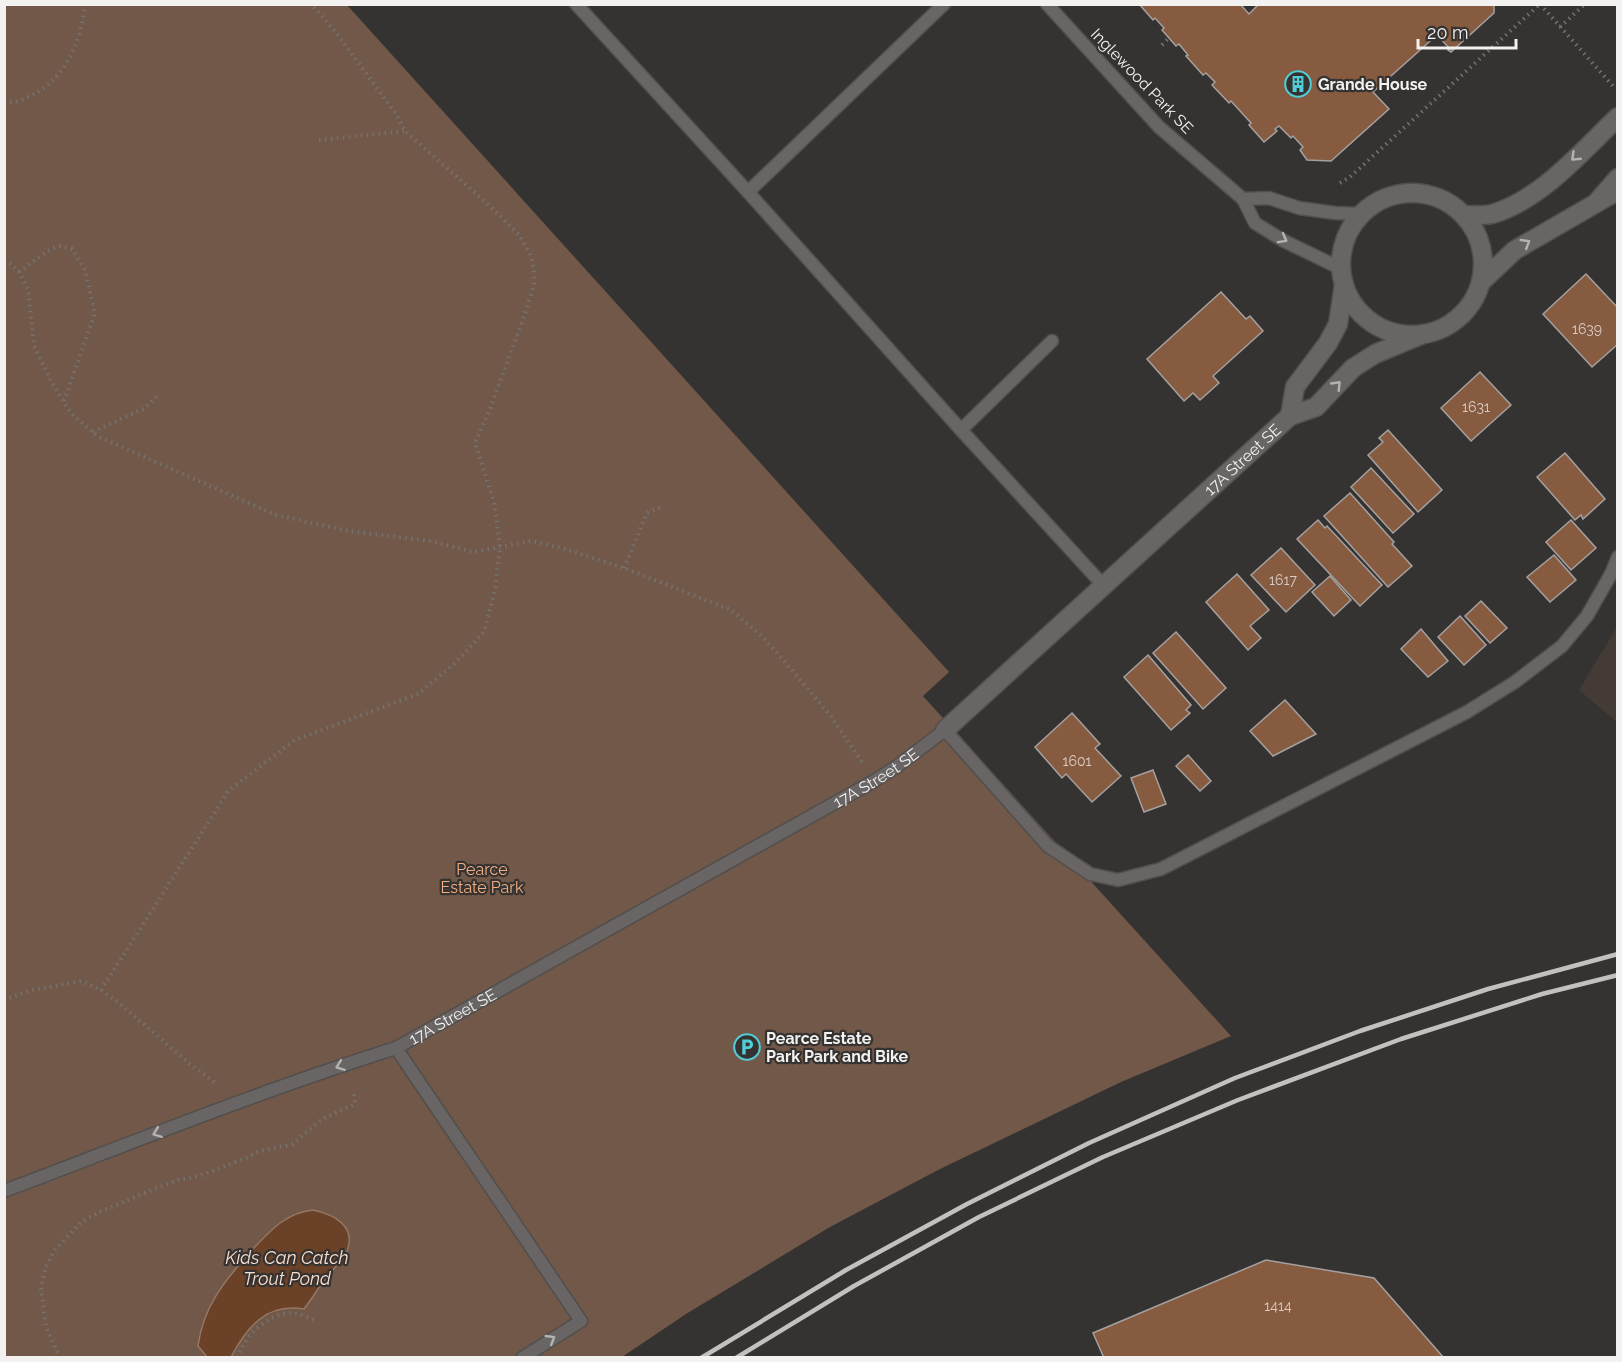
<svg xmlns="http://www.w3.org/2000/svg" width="1622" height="1362" viewBox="0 0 1622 1362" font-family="Raleway,sans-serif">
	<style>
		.built { fill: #443b36 }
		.green { fill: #725848 }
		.water { fill: #6b4227; stroke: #947764; stroke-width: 1.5 }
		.building { fill: #865b40; stroke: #a4a1a0; stroke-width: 1.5 }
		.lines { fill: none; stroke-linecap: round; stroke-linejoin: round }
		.lane-casing { stroke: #514f4d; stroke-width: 15 }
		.street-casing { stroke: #514f4d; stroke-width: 21 }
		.secondary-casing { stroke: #514f4d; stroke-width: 21 }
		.path { stroke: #747270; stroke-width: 4; stroke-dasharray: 1.5 4.5; stroke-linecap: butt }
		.lane { stroke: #686564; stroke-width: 12 }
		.street { stroke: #686564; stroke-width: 18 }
		.secondary { stroke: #686564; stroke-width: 18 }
		.rail { stroke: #c3c1c0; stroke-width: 4.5 }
		.oneway { stroke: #b5b3b2 }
		.labels { text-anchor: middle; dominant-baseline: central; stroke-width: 4.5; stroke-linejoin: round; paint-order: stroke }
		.number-label { font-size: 14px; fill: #d8ccc5 }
		.street-label { font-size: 16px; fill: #f4f2f1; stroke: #353331 }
		.poi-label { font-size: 16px; font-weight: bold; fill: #f4f2f1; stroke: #353331; text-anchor: start }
		.park-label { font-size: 16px; fill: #f3ae83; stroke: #353331 }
		.water-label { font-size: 18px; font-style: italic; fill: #fbdecd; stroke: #353331 }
	</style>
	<rect width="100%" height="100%" fill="#353331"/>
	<!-- built -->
	<path class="built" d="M1617,627v95l-38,-32z"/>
	<!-- green -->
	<path class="green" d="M5,5h342l602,667 -26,24 308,340 -110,46 -183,88 -108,57 -144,87 -64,43 -617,1z"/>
	<!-- water -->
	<path class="water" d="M313,1210c20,4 44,16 34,41 -5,10 -14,18 -21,27 -8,10 -14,21 -22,31 -38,-6 -57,18 -73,48h-24l-9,-11c5,-40 28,-67 54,-96 18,-19 33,-37 61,-40z"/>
	<!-- building -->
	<g class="building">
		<path d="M1139,4h101l9,10 10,-10h235v9l-43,39 -3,-2 2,-1 -13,-14 -64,57 16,17 -58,52 -24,-1 -7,-10 3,-3 -10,-11 -2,2 -12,-12 -4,3 2,2 -13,11 -15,-17 2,-2 -20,-22 -2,2 -17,-18 3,-3 -9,-9 -3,2 -17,-19 2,-1 -9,-11 -3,2 -14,-16 2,-2 -9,-10 -2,2z"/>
		<path d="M1586,274l32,34v36l-26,23 -49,-53z"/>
		<path d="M1221,292l25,27 4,-3 13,15 -50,45 6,7 -19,17 -7,-7 -9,8 -37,-42z"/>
		<path d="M1480,372l31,33 -40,36 -30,-33z"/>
		<path d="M1388,430l54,60 -24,22 -50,-57 15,-13 -4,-4z"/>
		<path d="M1565,453l40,46 -22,20 -2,-4 -6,5 -38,-43z"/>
		<path d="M1371,468l43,46 -21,19 -42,-46z"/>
		<path d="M1350,493l44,49 -2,2 20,22 -24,21 -64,-71z"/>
		<path d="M1318,520l7,8 2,-2 55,59 -22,21 -63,-67z"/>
		<path d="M1571,520l25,28 -25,22 -25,-28z"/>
		<path d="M1281,548l34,37 -29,27 -35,-37z"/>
		<path d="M1554,555l22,25 -26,22 -23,-25z"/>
		<path d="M1237,574l32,36 -19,16 11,12 -13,12 -42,-48z"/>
		<path d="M1330,576l21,24 -17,16 -22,-24z"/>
		<path d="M1481,601l26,27 -17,15 -25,-27z"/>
		<path d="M1460,616l26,29 -22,20 -26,-28z"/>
		<path d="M1421,629l27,32 -20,16 -27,-28z"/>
		<path d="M1176,632l50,56 -23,21 -50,-56z"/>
		<path d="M1148,655l43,50 -5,5 4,3 -19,17 -47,-53z"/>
		<path d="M1285,700l31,34 -43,22 -23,-25z"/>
		<path d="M1072,713l28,31 -5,4 26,28 -29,26 -26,-28 -4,4 -27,-31z"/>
		<path d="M1188,755l23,26 -11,10 -24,-25z"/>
		<path d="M1153,770l13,34 -22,8 -13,-34z"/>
		<path d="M1266,1260l108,18 70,80h-340l-11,-25z"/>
	</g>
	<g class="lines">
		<!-- lane casing -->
		<g class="lane-casing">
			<g id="lane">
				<path d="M576,4l172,188"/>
				<path d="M944,4l-196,188 213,238 142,155"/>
				<path d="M1047,4l112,123 84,72 12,24 29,18 58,28"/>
				<path d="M1243,199l26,-1 30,10 36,5 27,1"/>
				<path d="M961,430l91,-89"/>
				<path d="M396,1048l185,273 -59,37"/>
				<path id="s1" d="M4,1191c130,-49 259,-101 392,-143l478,-267 22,-14 49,-37 103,116 42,28 28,6 43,-11 306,-157 48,-30 47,-36 25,-30 24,-42 7,-17"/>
			</g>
		</g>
		<!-- street casing -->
		<g class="street-casing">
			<g id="street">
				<circle cx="1412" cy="264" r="71"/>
				<path d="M1464,215c9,0 19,1 28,-1 49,-14 90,-63 126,-97"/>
				<path d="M1482,281l33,-31 97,-56"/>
				<path d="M1290,416l5,-29 33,-44 10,-19 6,-40"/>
				<path id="s2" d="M945,730l345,-314 26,-9 37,-39 22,-14 48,-20"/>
			</g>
		</g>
		<!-- secondary casing -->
		<g class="secondary-casing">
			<path id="secondary" d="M1598,201l20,-23"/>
		</g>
		<!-- path -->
		<g class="path">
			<path d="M1540,4l73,82"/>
			<path d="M1560,27l25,-23"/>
			<path d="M1162,45l7,-7"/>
			<path d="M4,103c7,-1 14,-1 19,-4 40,-15 58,-54 62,-95"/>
			<path d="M319,140l86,-9"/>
			<path d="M1340,183l10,-6 190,-173"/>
			<path d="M4,261l7,3 8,8 9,17 6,57 18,37 19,30 26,23 179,79 73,16 82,10 42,11 59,-11 33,8 59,19 107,42 32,27 40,46 27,32 32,47"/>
			<path d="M19,272l27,-20 13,-6 13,3 13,21 10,43 -31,88"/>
			<path d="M93,432l52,-24 14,-14"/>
			<path d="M624,568l23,-55 14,-6"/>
			<path d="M101,990l128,-200 66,-50 123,-46 37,-31 29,-31 11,-42 5,-43 -6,-45 -19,-59 15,-34 36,-98 9,-30 -3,-23 -12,-22 -29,-29 -86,-76 -9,-17 -61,-83 -24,-27"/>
			<path d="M4,1000l24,-9 53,-10 20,9 18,13 71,61 28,21"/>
			<path d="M60,1358l-14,-30 -5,-41 5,-20 8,-16 27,-29 19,-10 52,-22 26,-10 21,-4 45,-17 16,-8 33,-7 29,-25 33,-15 -1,-12"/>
			<path d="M238,1358c5,-22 31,-45 53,-45 8,0 17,4 24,7"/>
		</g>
		<!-- lane -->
		<use href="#lane" class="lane"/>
		<!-- street -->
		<use href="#street" class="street"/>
		<!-- secondary -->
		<use href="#secondary" class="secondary"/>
		<!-- rail -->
		<g class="rail">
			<path d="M701,1358l145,-88 121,-66 122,-61 146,-65 125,-47 128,-42 130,-35"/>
			<path d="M736,1358l118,-72 125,-69 124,-60 135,-57 163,-61 141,-45 76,-19"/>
		</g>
	</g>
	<!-- one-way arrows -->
	<defs><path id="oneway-chevron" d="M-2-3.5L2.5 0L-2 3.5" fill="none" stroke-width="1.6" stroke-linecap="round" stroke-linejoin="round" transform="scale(1.5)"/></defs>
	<g class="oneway">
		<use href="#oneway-chevron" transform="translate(1575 157) rotate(136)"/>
		<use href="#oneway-chevron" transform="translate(1283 239) rotate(29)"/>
		<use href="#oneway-chevron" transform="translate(1526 243) rotate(-31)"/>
		<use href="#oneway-chevron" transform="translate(1337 385) rotate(-46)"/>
		<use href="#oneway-chevron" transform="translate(340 1066) rotate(160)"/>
		<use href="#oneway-chevron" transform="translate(157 1133) rotate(159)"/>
		<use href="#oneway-chevron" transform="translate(551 1339) rotate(-31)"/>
	</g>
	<!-- icons -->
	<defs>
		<g id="building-ring" transform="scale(1.35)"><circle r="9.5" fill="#353331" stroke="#52ccd5" stroke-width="1.5"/><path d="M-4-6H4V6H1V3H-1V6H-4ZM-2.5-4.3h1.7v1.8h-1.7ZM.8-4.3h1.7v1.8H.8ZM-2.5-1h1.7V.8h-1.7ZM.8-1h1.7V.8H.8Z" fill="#52ccd5"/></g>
		<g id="parking-ring" transform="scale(1.35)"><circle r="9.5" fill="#353331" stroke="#52ccd5" stroke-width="1.5"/><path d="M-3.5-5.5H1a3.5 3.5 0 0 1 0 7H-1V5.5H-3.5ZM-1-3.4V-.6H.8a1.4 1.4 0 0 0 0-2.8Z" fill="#52ccd5"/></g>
	</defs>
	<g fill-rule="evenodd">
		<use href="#building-ring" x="1298" y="84"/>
		<use href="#parking-ring" x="747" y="1047"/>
	</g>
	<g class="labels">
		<!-- number labels -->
		<g class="number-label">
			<text x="1587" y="329">1639</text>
			<text x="1476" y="407">1631</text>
			<text x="1283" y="580">1617</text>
			<text x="1077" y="761">1601</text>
			<text x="1278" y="1306">1414</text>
		</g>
		<!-- street labels -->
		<g class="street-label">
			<text transform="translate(1142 81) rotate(46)">Inglewood Park SE</text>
			<text stroke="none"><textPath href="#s2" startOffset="402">17A Street SE</textPath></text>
			<text stroke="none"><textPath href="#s1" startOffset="968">17A Street SE</textPath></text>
			<text stroke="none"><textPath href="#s1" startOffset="482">17A Street SE</textPath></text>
		</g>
		<!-- poi labels -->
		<g class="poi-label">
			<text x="1318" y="84">Grande House</text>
			<text x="766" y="1038">Pearce Estate<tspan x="766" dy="18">Park Park and Bike</tspan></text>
		</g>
		<!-- park labels -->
		<g class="park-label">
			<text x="482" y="869">Pearce<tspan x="482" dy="18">Estate Park</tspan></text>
		</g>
		<!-- water labels -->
		<g class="water-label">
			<text x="287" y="1257">Kids Can Catch<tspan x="287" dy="21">Trout Pond</tspan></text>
		</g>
	</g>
	<!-- border -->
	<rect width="1622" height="1362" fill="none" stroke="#f4f2f1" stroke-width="12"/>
	<!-- scale -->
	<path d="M1418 39v9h98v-9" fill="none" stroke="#f4f2f1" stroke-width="3"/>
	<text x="1427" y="39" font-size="18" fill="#f4f2f1" stroke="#353331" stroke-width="4.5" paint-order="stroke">20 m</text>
</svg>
